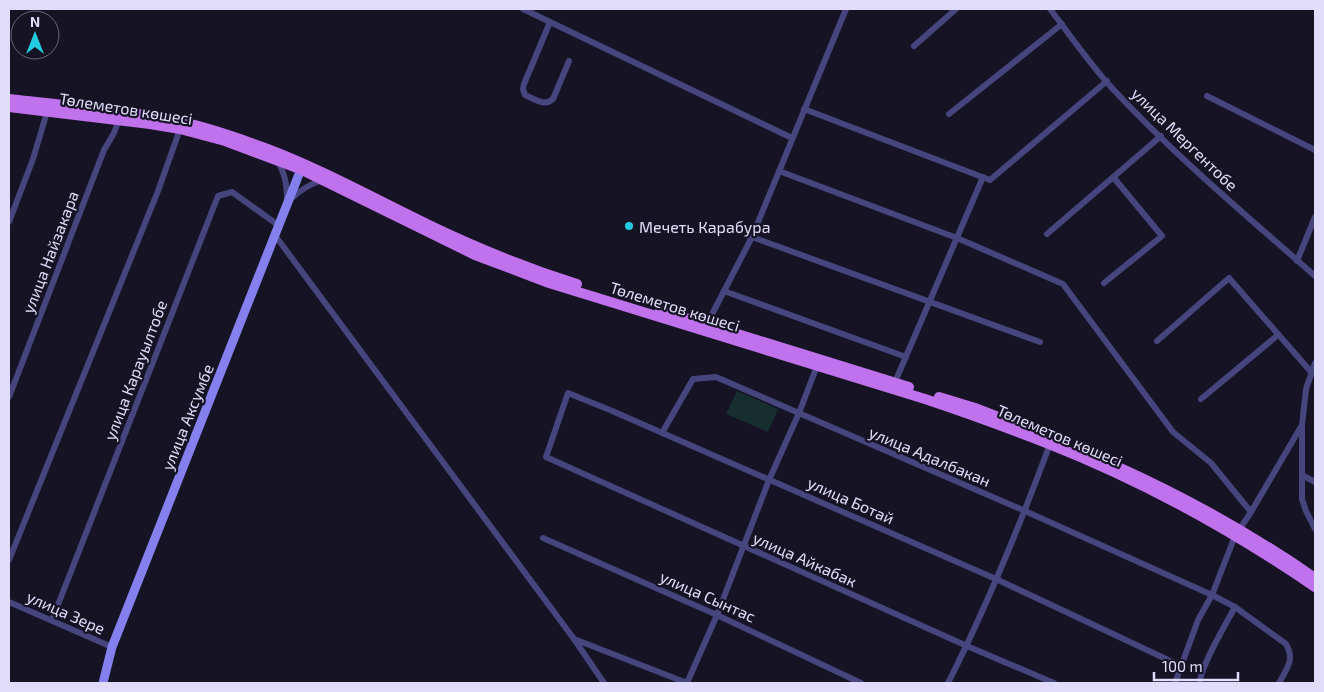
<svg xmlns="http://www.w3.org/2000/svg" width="1324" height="692" viewBox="0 0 1324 692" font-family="'Exo 2',sans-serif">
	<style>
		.green { fill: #172e2e }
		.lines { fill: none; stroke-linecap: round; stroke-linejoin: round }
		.street { stroke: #47457e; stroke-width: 6 }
		.secondary { stroke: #8480ed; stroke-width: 9 }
		.primary { stroke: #bf72eb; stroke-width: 10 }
		.poi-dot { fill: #23cbe0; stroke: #161325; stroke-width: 2 }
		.labels { text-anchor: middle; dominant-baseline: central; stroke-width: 4.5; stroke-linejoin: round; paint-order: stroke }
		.street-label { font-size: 16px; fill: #e0dcfa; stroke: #161325 }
		.poi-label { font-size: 16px; fill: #e0dcfa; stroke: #161325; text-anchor: start }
	</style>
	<rect width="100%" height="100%" fill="#161325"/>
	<!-- green -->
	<path class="green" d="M737,391l41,18 -10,23 -42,-18z"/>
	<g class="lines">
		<!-- street -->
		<g class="street">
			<path d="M523,9l269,129"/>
			<path d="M1050,9c20,26 39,54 61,78 63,68 135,128 204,189"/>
			<path d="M550,22l-26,62 -1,5 2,6c10,4 19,12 28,4l16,-38"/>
			<path d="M914,46l42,-37"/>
			<path d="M1207,96l108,54"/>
			<path d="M804,109l186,71 117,-99"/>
			<path d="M949,114l113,-90"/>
			<path d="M277,160c8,14 10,24 10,40"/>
			<path d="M779,171l178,67 106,46 110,148 38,31 40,49"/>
			<path d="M291,199c9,-9 19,-15 32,-19"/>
			<path d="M9,222l24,-63 14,-47"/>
			<path d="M274,234l300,405 30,44"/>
			<path d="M1047,234l114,-98"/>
			<path d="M752,237l288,105"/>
			<path d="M1297,261l18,-44"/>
			<path d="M1104,283l58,-47 -48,-58"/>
			<path d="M724,291l182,66"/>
			<path d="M707,324l45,-87 94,-228"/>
			<path d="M1157,341l72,-63 83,95"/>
			<path d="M895,382l88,-205"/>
			<path d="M9,397l95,-247 10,-17 5,-14"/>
			<path d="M1201,399l77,-64"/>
			<path d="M1302,426v73l4,12 9,18"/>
			<path d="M662,433l31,-54 23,-2 309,134 187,84 23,12 51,37c9,16 1,24 -7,39"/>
			<path d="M1302,475l13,7"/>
			<path d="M543,538l174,77 144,68"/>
			<path d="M9,560l149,-369 22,-62"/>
			<path d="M9,602l103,45"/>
			<path d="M52,620l166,-424 14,-4 46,33"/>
			<path d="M574,639l113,44"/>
			<path d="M687,683l30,-68 52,-135 30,-67 18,-47"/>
			<path d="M948,683c39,-77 72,-158 102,-239"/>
			<path d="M1054,683l-87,-37 -421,-189 22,-64 42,17 386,169 185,87"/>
			<path d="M1175,683l23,-63 14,-25 23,-59 16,-24 51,-87 4,-36 9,-26"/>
			<path d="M1200,683c-1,-14 27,-61 35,-76"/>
		</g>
		<!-- secondary -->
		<path class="secondary" d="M103,683l9,-36 191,-483"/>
		<!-- primary -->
		<g class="primary">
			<path d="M9,99c57,7 116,10 172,23 29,6 57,16 84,26 56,21 110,51 164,77 48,23 97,43 148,59"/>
			<path d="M9,107l141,17 30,5 45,12 75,28 175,86 74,28 376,116c42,14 83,29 124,45 94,37 184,87 266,143"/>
			<path d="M660,310l249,77"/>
			<path d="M939,397l36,11 80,31"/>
			<path d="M1116,466c69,31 137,69 199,112"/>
		</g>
	</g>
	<!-- markers -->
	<circle class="poi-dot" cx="629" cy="226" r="5"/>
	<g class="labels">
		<!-- street labels -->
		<g class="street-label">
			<text transform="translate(126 108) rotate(9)">Төлеметов көшесі</text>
			<text transform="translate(1185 139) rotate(44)">улица Мергентобе</text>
			<text transform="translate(50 252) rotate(-69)">улица Найзакара</text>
			<text transform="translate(675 306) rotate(17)">Төлеметов көшесі</text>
			<text transform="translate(135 370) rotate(-69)">улица Карауылтобе</text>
			<text transform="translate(187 417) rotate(-68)">улица Аксумбе</text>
			<text transform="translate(1060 435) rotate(23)">Төлеметов көшесі</text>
			<text transform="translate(930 456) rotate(23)">улица Адалбакан</text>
			<text transform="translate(851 500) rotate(24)">улица Ботай</text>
			<text transform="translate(805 559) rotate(24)">улица Айкабак</text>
			<text transform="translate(708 596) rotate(24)">улица Сынтас</text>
			<text transform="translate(66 612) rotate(24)">улица Зере</text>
		</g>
		<!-- poi labels -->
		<g class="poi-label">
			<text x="639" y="226">Мечеть Карабура</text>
		</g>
	</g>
	<!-- border -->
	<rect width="1324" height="692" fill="none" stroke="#e0dcfa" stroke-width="20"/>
	<!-- north arrow -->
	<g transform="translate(35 35)"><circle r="24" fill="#161325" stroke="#67637a"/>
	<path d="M0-4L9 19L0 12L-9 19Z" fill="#23cbe0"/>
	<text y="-8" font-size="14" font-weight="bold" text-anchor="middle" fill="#e0dcfa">N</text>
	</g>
	<!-- scale -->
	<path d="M1154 672v8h84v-8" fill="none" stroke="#e0dcfa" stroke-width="2.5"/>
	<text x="1162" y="672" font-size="15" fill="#e0dcfa" stroke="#161325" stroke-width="4" paint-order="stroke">100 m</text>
</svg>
